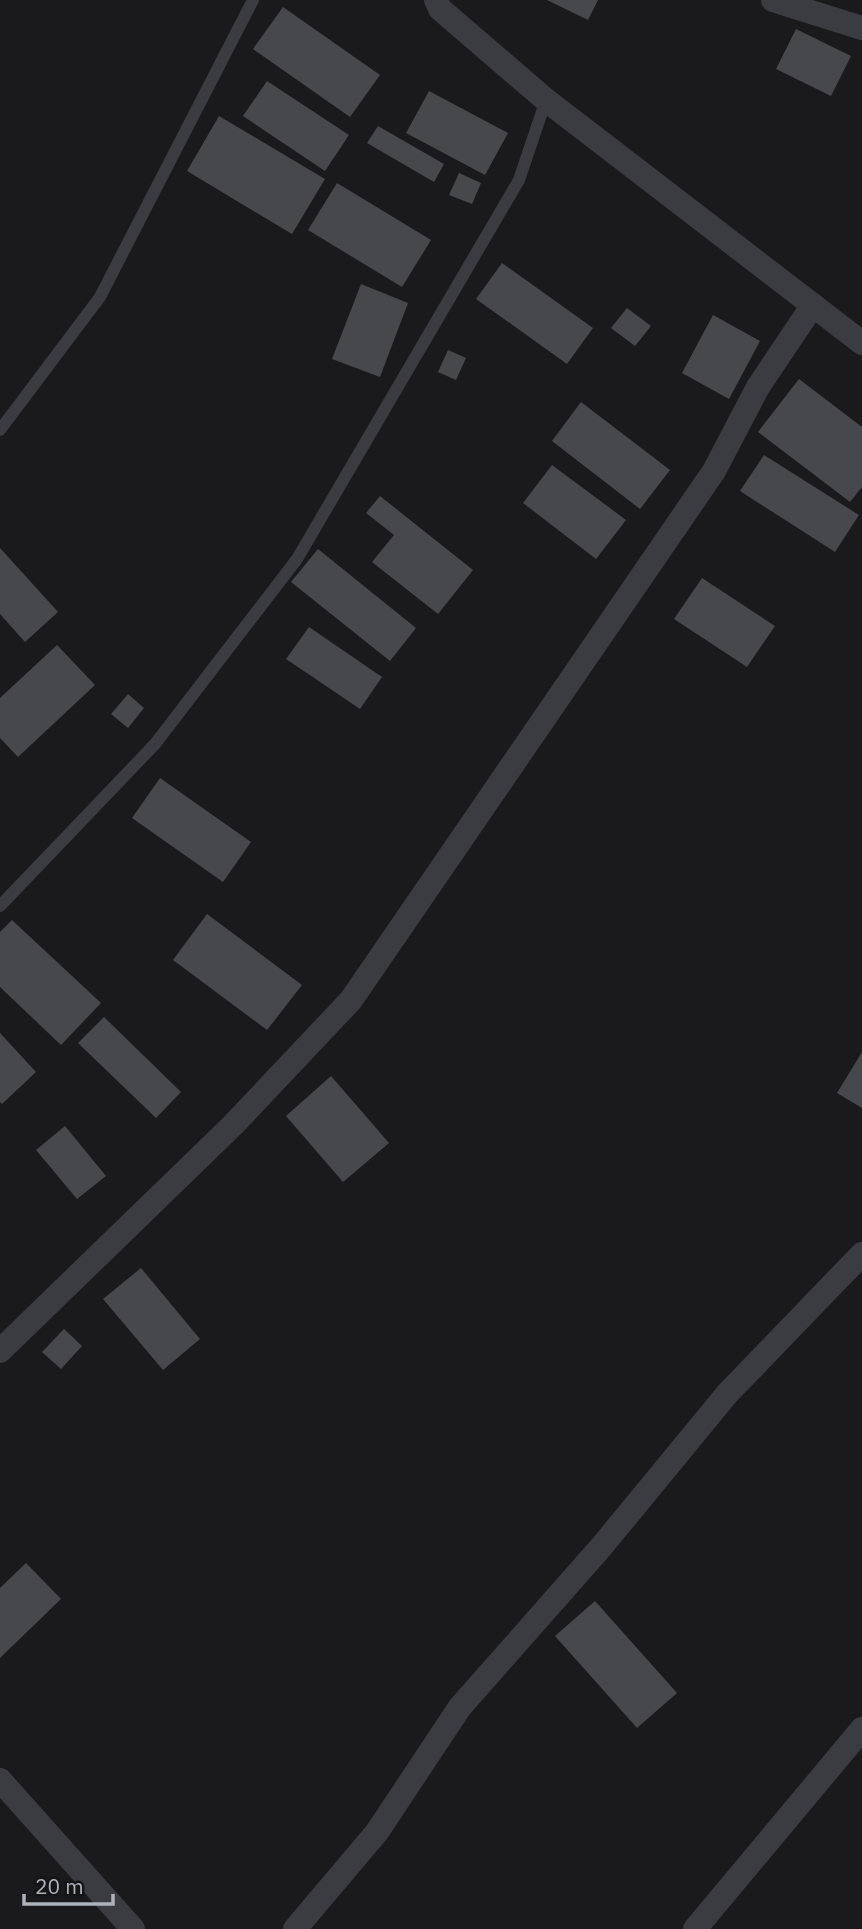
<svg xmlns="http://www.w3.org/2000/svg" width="862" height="1929" viewBox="0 0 862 1929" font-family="'IBM Plex Sans',sans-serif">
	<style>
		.building { fill: #47484c }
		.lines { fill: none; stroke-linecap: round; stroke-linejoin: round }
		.lane { stroke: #3b3c41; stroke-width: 12 }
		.street { stroke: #3b3c41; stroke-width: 24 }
	</style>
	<rect width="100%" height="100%" fill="#1a1a1c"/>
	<!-- building -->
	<g class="building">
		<path d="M547,0h51l-10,20z"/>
		<path d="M283,7l97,68 -30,42 -97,-68z"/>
		<path d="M796,29l55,27 -20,40 -55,-27z"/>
		<path d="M267,81l82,54 -24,36 -82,-55z"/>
		<path d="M429,91l79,42 -23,42 -79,-42z"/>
		<path d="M219,116l106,63 -33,55 -105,-63z"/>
		<path d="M378,126l66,38 -10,18 -67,-39z"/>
		<path d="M459,173l22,10 -9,21 -23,-9z"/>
		<path d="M337,183l94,57 -29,47 -94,-57z"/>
		<path d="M502,263l91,65 -26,36 -91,-65z"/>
		<path d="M361,284l47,19 -28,74 -48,-18z"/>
		<path d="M627,308l24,18 -16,20 -24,-18z"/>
		<path d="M713,315l47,26 -31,58 -47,-26z"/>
		<path d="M448,350l18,8 -10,22 -18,-8z"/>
		<path d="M799,379l63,48v60l-12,15 -92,-70z"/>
		<path d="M581,402l89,68 -30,39 -88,-68z"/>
		<path d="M764,455l95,60 -24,37 -95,-61z"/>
		<path d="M552,465l74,55 -30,39 -73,-56z"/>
		<path d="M380,496l93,74 -35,44 -66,-52 22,-27 -28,-22z"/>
		<path d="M0,548l58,64 -33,30 -25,-28z"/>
		<path d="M318,549l98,79 -26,33 -99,-79z"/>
		<path d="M702,578l73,48 -28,41 -73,-48z"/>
		<path d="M309,627l73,50 -22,32 -74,-50z"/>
		<path d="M57,645l38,40 -77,72 -18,-19v-40z"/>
		<path d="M128,694l16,14 -16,20 -17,-14z"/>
		<path d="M160,778l91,64 -28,40 -91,-64z"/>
		<path d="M207,914l95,71 -35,45 -94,-70z"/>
		<path d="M12,920l89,83 -40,42 -61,-58v-55z"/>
		<path d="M104,1017l77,75 -25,26 -78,-75z"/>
		<path d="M0,1033l36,39 -34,32 -2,-2z"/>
		<path d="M862,1052v56l-25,-15z"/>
		<path d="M331,1076l58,67 -46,39 -57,-66z"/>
		<path d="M65,1126l41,50 -29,23 -41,-49z"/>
		<path d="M141,1268l59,71 -37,31 -60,-71z"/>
		<path d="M64,1329l18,17 -21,23 -19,-17z"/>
		<path d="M26,1563l35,36 -61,59v-70z"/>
		<path d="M595,1601l82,92 -40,35 -82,-92z"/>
	</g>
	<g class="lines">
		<!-- lane -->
		<g class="lane">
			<path d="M0,430l100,-133 153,-297"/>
			<path d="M0,906l155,-162 142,-185 222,-379 27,-80"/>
		</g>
		<!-- street -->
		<g class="street">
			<path d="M436,0l4,9 106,91 316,243"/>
			<path d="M773,0l89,28"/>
			<path d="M0,1351l234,-227 117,-124 363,-529 44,-84 55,-82"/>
			<path d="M0,1780l133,149"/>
			<path d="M295,1929l82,-97 83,-125 142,-161 125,-152 135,-140"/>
			<path d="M695,1929l167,-200"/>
		</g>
	</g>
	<!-- scale -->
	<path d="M24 1894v10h89v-10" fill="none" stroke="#aeb2bb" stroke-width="3.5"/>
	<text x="35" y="1894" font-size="21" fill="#aeb2bb" stroke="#151517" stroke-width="5" paint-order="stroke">20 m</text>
</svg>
